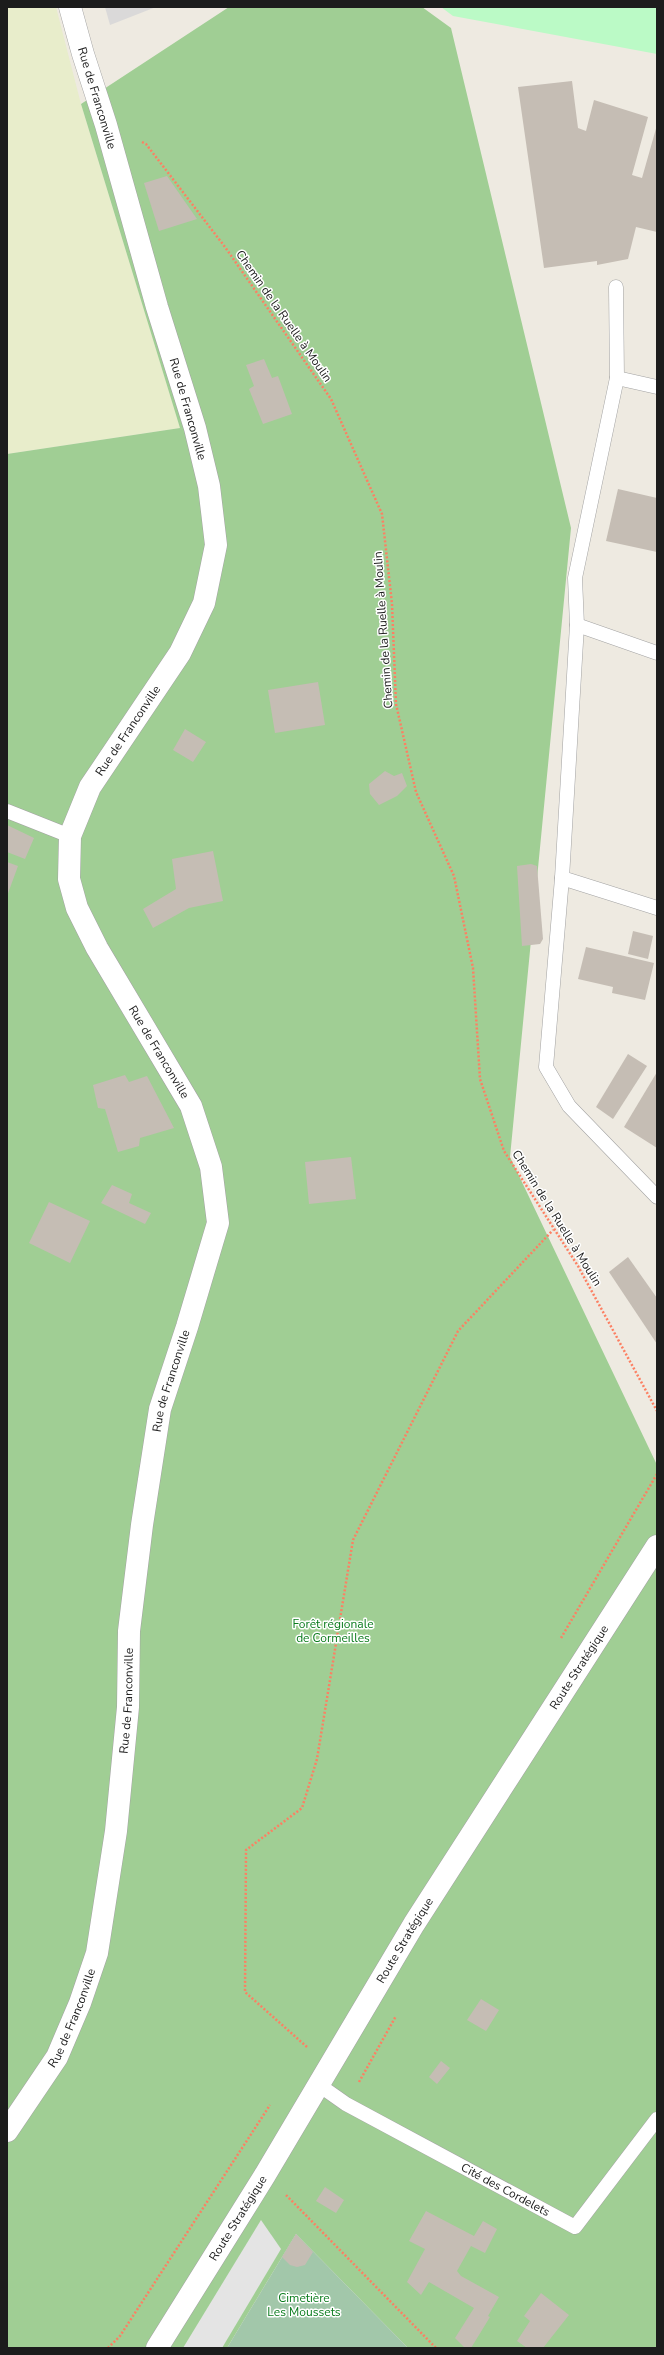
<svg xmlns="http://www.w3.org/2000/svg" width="664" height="2355" viewBox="0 0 664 2355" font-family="'Nunito Sans',sans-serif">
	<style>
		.residential { fill: #dad9d9 }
		.farmland { fill: #e8edcb }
		.forest { fill: #a0ce94 }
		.cemetery { fill: #a2c7aa }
		.park { fill: #bbfac6 }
		.parking { fill: #e4e4e4 }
		.building { fill: #c5bdb4 }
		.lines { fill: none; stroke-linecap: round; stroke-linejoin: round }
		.service-casing { stroke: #a3a3a3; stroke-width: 15 }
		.tertiary-casing { stroke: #a3a3a3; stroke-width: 23 }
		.path { stroke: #fc8063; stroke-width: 2.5; stroke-dasharray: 2 2; stroke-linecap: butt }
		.service { stroke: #fff; stroke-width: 14 }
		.tertiary { stroke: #fff; stroke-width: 22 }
		.labels { text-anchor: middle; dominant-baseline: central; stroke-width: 3; stroke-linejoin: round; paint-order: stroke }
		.street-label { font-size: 12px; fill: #1c1c1c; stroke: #fff }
		.park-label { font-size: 12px; fill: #097b1c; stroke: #fff }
	</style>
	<rect width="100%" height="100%" fill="#eeeae1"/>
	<!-- residential -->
	<path class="residential" d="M105,7h51l-46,18z"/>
	<!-- farmland -->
	<path class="farmland" d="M7,7h49l25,97 99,324 -173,26z"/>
	<!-- forest -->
	<path class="forest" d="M229,7h193l29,21 120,500 -61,629 147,308v883h-249l-112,-114 -69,114h-220v-1894l173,-26 -99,-324z"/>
	<!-- cemetery -->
	<path class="cemetery" d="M296,2234l112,114h-181z"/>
	<!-- park -->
	<path class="park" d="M441,7h216v47l-204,-38z"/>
	<!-- parking -->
	<path class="parking" d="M261,2220l20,29 -59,99h-39z"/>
	<!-- building -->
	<g class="building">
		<path d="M572,81l6,47 8,3 8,-31 54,17 -16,58 10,3 15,-53v107l-21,-5 -8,32 -31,6v-4l-53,7 -26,-181z"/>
		<path d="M167,176l30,43 -38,12 -15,-48z"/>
		<path d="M264,359l8,19 6,-2 14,38 -29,10 -14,-35 5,-3 -8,-21z"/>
		<path d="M618,489l39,9v54l-51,-11z"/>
		<path d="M318,682l7,43 -50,8 -7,-43z"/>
		<path d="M185,729l21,13 -13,20 -20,-12z"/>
		<path d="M385,771l9,5 8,-3 5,13 -10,10 -18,9 -9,-11 -1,-10z"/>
		<path d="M7,825l27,13 -9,21 -18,-7z"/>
		<path d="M213,851l10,50 -34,7 -36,20 -10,-19 33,-20 -4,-30z"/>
		<path d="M7,862l11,4 -11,30z"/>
		<path d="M531,864l6,2 6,73 -3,5 -18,2 -5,-80z"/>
		<path d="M633,931l20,5 -5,23 -20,-5z"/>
		<path d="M586,947l68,16 -9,37 -33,-7 1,-6 -35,-8z"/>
		<path d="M628,1054l19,12 -34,53 -17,-12z"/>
		<path d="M657,1072v76l-33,-21z"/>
		<path d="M125,1075l4,7 18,-6 27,52 -34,10 -1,8 -21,6 -13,-43 -7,-1 -5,-23z"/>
		<path d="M351,1157l5,42 -47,5 -4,-42z"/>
		<path d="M112,1185l20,9 -3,9 22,10 -6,11 -44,-21z"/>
		<path d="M49,1202l41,19 -20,42 -41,-20z"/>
		<path d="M628,1257l29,41v46l-48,-72z"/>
		<path d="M481,1999l18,11 -13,21 -19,-11z"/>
		<path d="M441,2061l9,7 -13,16 -8,-7z"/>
		<path d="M325,2187l19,13 -8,13 -20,-12z"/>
		<path d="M426,2211l48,25 9,-15 14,8 -12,24 -14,-7 -14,25 4,5 38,21 -11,19 2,1 -19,31h-6l-10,-10 19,-30 -45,-26 -8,13 -14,-13 18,-33 -16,-8z"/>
		<path d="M296,2234l17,18 -8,13 -8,2 -7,-2 -8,-8z"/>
		<path d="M541,2293l28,22 -26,33h-16l-10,-7 13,-20 -6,-5z"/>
	</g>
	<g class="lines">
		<!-- service casing -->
		<g class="service-casing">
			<g id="service">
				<path d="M616,287l1,91 -42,200 2,47 -15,253 95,30"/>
				<path d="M617,378l40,9"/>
				<path d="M577,625l80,28"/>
				<path d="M7,811l63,25"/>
				<path d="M562,878l-16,189 23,39 88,91"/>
				<path id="s1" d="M319,2085l27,19 229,123 82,-108"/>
			</g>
		</g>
		<!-- tertiary casing -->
		<g class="tertiary-casing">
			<g id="tertiary">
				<path id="s2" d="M7,2131l50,-74 23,-54 17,-50 19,-122 12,-124 1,-76 13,-106 18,-116 27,-82 31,-104 -7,-56 -20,-61 -94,-158 -20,-40 -8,-29 1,-43 20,-49 90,-134 24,-50 12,-58 -7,-59 -14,-58 -38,-121 -51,-182 -23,-71 -13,-47"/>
				<path id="s3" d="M157,2348l108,-173 149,-251 243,-378"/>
			</g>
		</g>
		<!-- path -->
		<g class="path">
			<path d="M142,142l4,2 79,103 106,152 51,115 10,90 4,100 20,88 38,84 19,92 7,111 24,72 74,115 79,145"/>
			<path d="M561,1638l96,-164"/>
			<path d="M307,2047l-62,-55 1,-142 56,-42 15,-49 36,-219 105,-209 95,-101"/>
			<path d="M359,2082l37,-66"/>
			<path d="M286,2195l150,153"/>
			<path d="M108,2348l12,-12 150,-231"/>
		</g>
		<!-- service -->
		<use href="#service" class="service"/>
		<!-- tertiary -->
		<use href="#tertiary" class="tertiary"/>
	</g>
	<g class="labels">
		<!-- street labels -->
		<g class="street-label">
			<text transform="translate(97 98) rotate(73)">Rue de Franconville</text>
			<text transform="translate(284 316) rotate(55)">Chemin de la Ruelle à Moulin</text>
			<text transform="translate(188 409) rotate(74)">Rue de Franconville</text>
			<text transform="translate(383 630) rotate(-94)">Chemin de la Ruelle à Moulin</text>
			<text stroke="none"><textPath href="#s2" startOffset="1487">Rue de Franconville</textPath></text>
			<text transform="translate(159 1052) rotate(59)">Rue de Franconville</text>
			<text transform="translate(557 1218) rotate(58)">Chemin de la Ruelle à Moulin</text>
			<text stroke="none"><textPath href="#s2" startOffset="779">Rue de Franconville</textPath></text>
			<text stroke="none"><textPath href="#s3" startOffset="801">Route Stratégique</textPath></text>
			<text stroke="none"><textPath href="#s2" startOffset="455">Rue de Franconville</textPath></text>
			<text stroke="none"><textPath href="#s3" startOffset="477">Route Stratégique</textPath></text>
			<text stroke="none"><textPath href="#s2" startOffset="131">Rue de Franconville</textPath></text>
			<text stroke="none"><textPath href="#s1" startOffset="214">Cité des Cordelets</textPath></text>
			<text stroke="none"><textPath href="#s3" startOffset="153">Route Stratégique</textPath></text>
		</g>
		<!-- park labels -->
		<g class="park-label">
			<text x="333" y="1624">Forêt régionale<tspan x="333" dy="14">de Cormeilles</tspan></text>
			<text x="304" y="2298">Cimetière<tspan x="304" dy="14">Les Moussets</tspan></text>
		</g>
	</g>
	<!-- border -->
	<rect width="664" height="2355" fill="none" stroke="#1c1c1c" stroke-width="16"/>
</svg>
